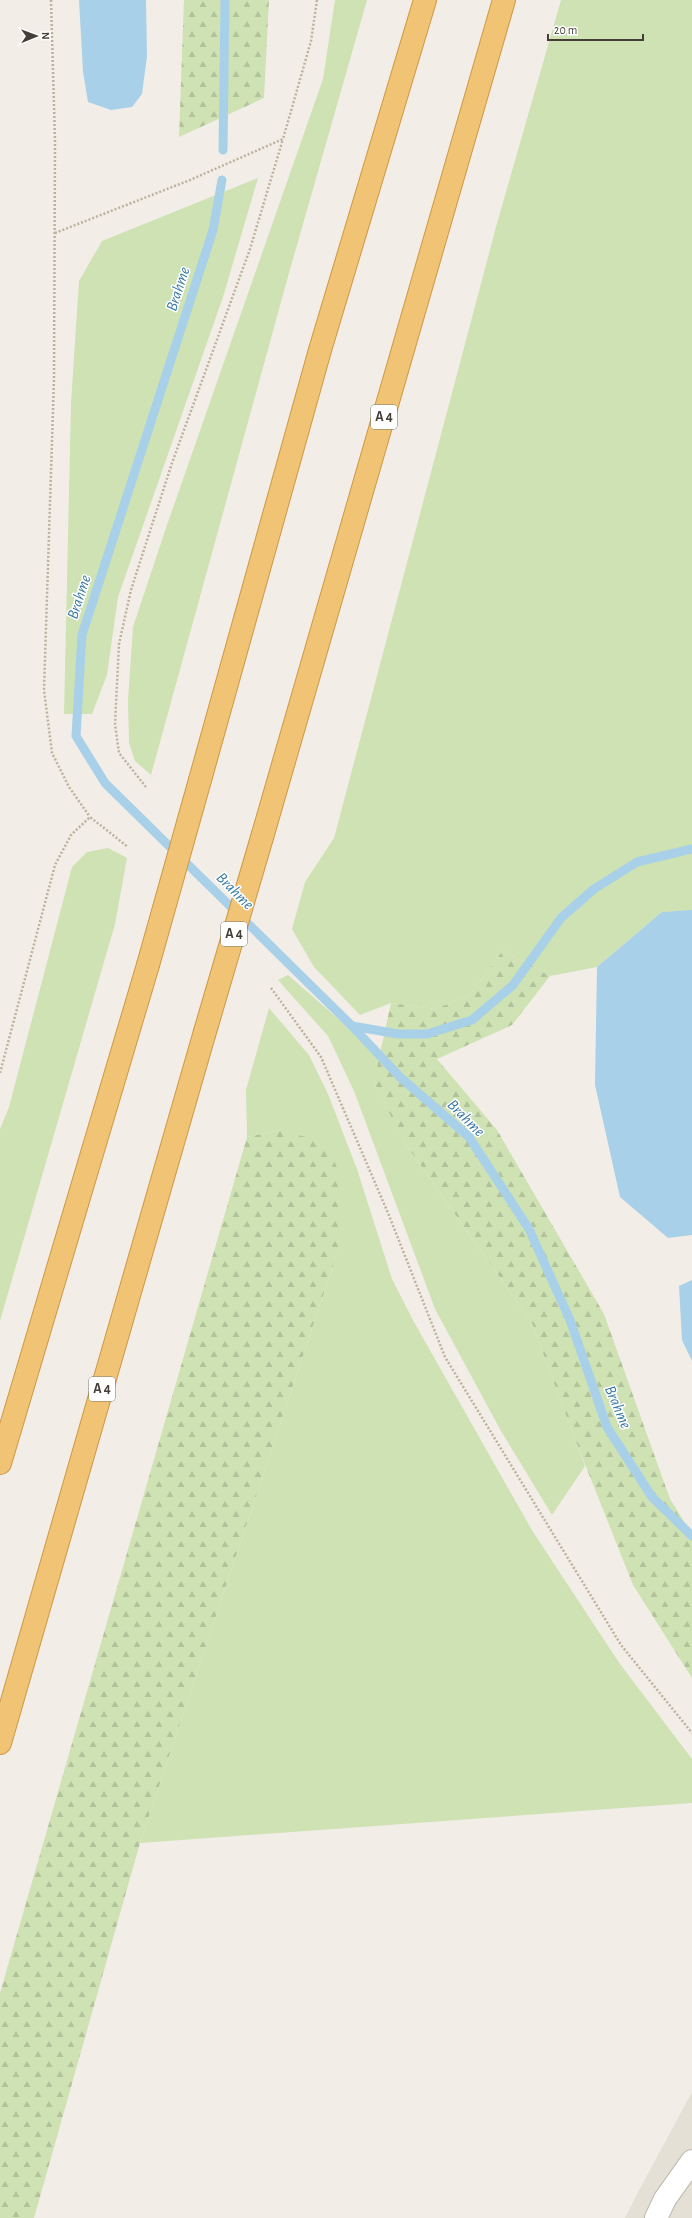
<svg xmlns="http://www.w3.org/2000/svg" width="692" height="2218" viewBox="0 0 692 2218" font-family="'Alegreya Sans',sans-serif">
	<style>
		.residential { fill: #e5e0d6 }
		.green { fill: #cee2b4 }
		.forest { fill: url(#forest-firs) }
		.water { fill: #a9d0e9 }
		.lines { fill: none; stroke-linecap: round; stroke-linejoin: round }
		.stream { stroke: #a9d0e9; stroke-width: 9 }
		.minor-casing { stroke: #bfb8ad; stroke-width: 24 }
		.motorway-casing { stroke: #ce9845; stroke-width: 24 }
		.path { stroke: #bcb19d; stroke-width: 2.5; stroke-dasharray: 2 2; stroke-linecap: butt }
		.minor { stroke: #fff; stroke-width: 22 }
		.motorway { stroke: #f0c474; stroke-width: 22 }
		.motorway-bridge-casing { stroke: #ce9845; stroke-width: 24; stroke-linecap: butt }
		.motorway-bridge { stroke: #f0c474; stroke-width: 22 }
		.labels { text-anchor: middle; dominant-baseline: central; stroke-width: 3; stroke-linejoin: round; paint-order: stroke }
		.shield { fill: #fff; stroke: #7c7873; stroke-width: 1 }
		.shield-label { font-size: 14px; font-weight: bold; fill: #443e37 }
		.water-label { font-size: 16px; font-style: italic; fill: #3a7aa5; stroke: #fff }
	</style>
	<defs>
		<pattern id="forest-firs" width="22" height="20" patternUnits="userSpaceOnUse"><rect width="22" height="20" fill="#cee2b4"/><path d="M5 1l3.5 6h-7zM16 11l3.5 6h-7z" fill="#b2c39b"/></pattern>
	</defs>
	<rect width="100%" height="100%" fill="#f2eee7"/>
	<!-- residential -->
	<path class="residential" d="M692,2092v126h-67l12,-24z"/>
	<!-- green -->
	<g class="green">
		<path d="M335,0h32l-78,273 -138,502 -16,-14 -6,-18 -1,-43 5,-73 34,-102 156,-446z"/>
		<path d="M561,0h131v911l-30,1 -65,55 -47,9 -47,-26 -33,45 -35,14 -44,-6 -31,12 -46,-48 -22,-38 13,-47 29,-44 162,-611z"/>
		<path d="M258,178l-35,119 -105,300 -11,78 -15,39h-28l7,-311 8,-122 23,-40z"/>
		<path d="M108,848l19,10 -12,66 -115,397v-192l9,-22 63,-240 15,-15z"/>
		<path d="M288,975l95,83 -9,24 30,60 128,181 53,143 -33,49 -51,-84 -66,-122 -81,-218 -26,-55 -50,-56z"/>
		<path d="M269,1008l40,47 19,39 29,75 35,110 22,43 119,210 87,132 72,95v44l-552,40 197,-589 -56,-124 -34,7 -1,-47z"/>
	</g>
	<!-- forest -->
	<g class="forest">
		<path d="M184,0h85l-5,98 -85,39z"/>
		<path d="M503,950l47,26 -38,49 -75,34 60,71 107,184 66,185 22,35v144l-59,-93 -60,-151 -41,-111 -130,-184 -28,-57 17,-79 44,6 35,-14z"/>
		<path d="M281,1130l46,13 17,42 -6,66 -198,592 -106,375h-34v-225l247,-856z"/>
	</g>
	<!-- water -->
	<g class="water">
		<path d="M79,0h67l1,56 -5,38 -10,13 -21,3 -23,-8 -5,-30z"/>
		<path d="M692,910v325l-24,3 -48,-41 -25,-112 2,-118 65,-55z"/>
		<path d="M692,1280v81l-10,-21 -3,-54z"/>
	</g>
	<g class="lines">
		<!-- stream -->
		<g class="stream">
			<path d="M223,150l2,-150"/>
			<path d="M222,180l-9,50 -131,405 -6,101 29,47 247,243 48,51 69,60 60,92 41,91 37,107 45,70 40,39"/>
			<path d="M352,1026l46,8h29l45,-14 41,-35 48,-67 33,-29 43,-27 55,-13"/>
		</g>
		<!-- minor casing -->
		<g class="minor-casing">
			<path id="minor" d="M656,2218l9,-19 27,-38"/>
		</g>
		<!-- motorway casing -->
		<g class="motorway-casing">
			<g id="motorway">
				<path d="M200,780l120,-430 105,-350"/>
				<path d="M263,834l241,-834"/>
				<path d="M0,1463l148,-498"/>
				<path d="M0,1743l204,-708"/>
			</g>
		</g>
		<!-- path -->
		<g class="path">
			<path d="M51,0l4,141 -1,237 -10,312 8,63 17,34 21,30"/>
			<path d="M55,233l135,-53 93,-41 28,-98 6,-41"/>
			<path d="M146,787l-27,-34 -4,-29 4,-80 12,-54 41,-127 78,-214 33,-110"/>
			<path d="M271,988l50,69 67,156 57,144 176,288 71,88"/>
			<path d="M0,1073l55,-208 16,-30 19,-18 38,30"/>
		</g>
		<!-- minor -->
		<use href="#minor" class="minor"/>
		<!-- motorway -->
		<use href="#motorway" class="motorway"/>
		<!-- motorway-bridge casing -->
		<g class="motorway-bridge-casing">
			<g id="motorway-bridge">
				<path d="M148,965l52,-185"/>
				<path d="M204,1035l59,-201"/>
			</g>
		</g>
		<!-- motorway-bridge -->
		<use href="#motorway-bridge" class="motorway-bridge"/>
	</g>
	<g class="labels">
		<!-- shield labels -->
		<g class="shield">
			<rect x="371" y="405" width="26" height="24" rx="3"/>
			<rect x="221" y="922" width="26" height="24" rx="3"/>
			<rect x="89" y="1377" width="26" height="24" rx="3"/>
		</g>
		<g class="shield-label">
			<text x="384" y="417">A 4</text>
			<text x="234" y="934">A 4</text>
			<text x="102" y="1389">A 4</text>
		</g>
		<!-- water labels -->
		<g class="water-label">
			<text transform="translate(178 289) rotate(-72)">Brahme</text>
			<text transform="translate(79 597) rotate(-72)">Brahme</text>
			<text transform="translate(235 891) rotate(45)">Brahme</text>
			<text transform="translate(466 1118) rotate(45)">Brahme</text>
			<text transform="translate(618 1407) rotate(67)">Brahme</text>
		</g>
	</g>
	<!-- north arrow -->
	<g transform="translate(36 36) rotate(89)" stroke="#ffffff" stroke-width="3" paint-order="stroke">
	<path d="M0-3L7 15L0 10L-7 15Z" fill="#443e37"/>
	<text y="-6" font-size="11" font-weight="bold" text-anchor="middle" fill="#443e37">N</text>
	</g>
	<!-- scale -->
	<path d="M548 34v6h95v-6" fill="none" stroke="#443e37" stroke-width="2"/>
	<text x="554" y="34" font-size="12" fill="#443e37" stroke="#ffffff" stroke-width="3" paint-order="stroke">20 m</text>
</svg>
